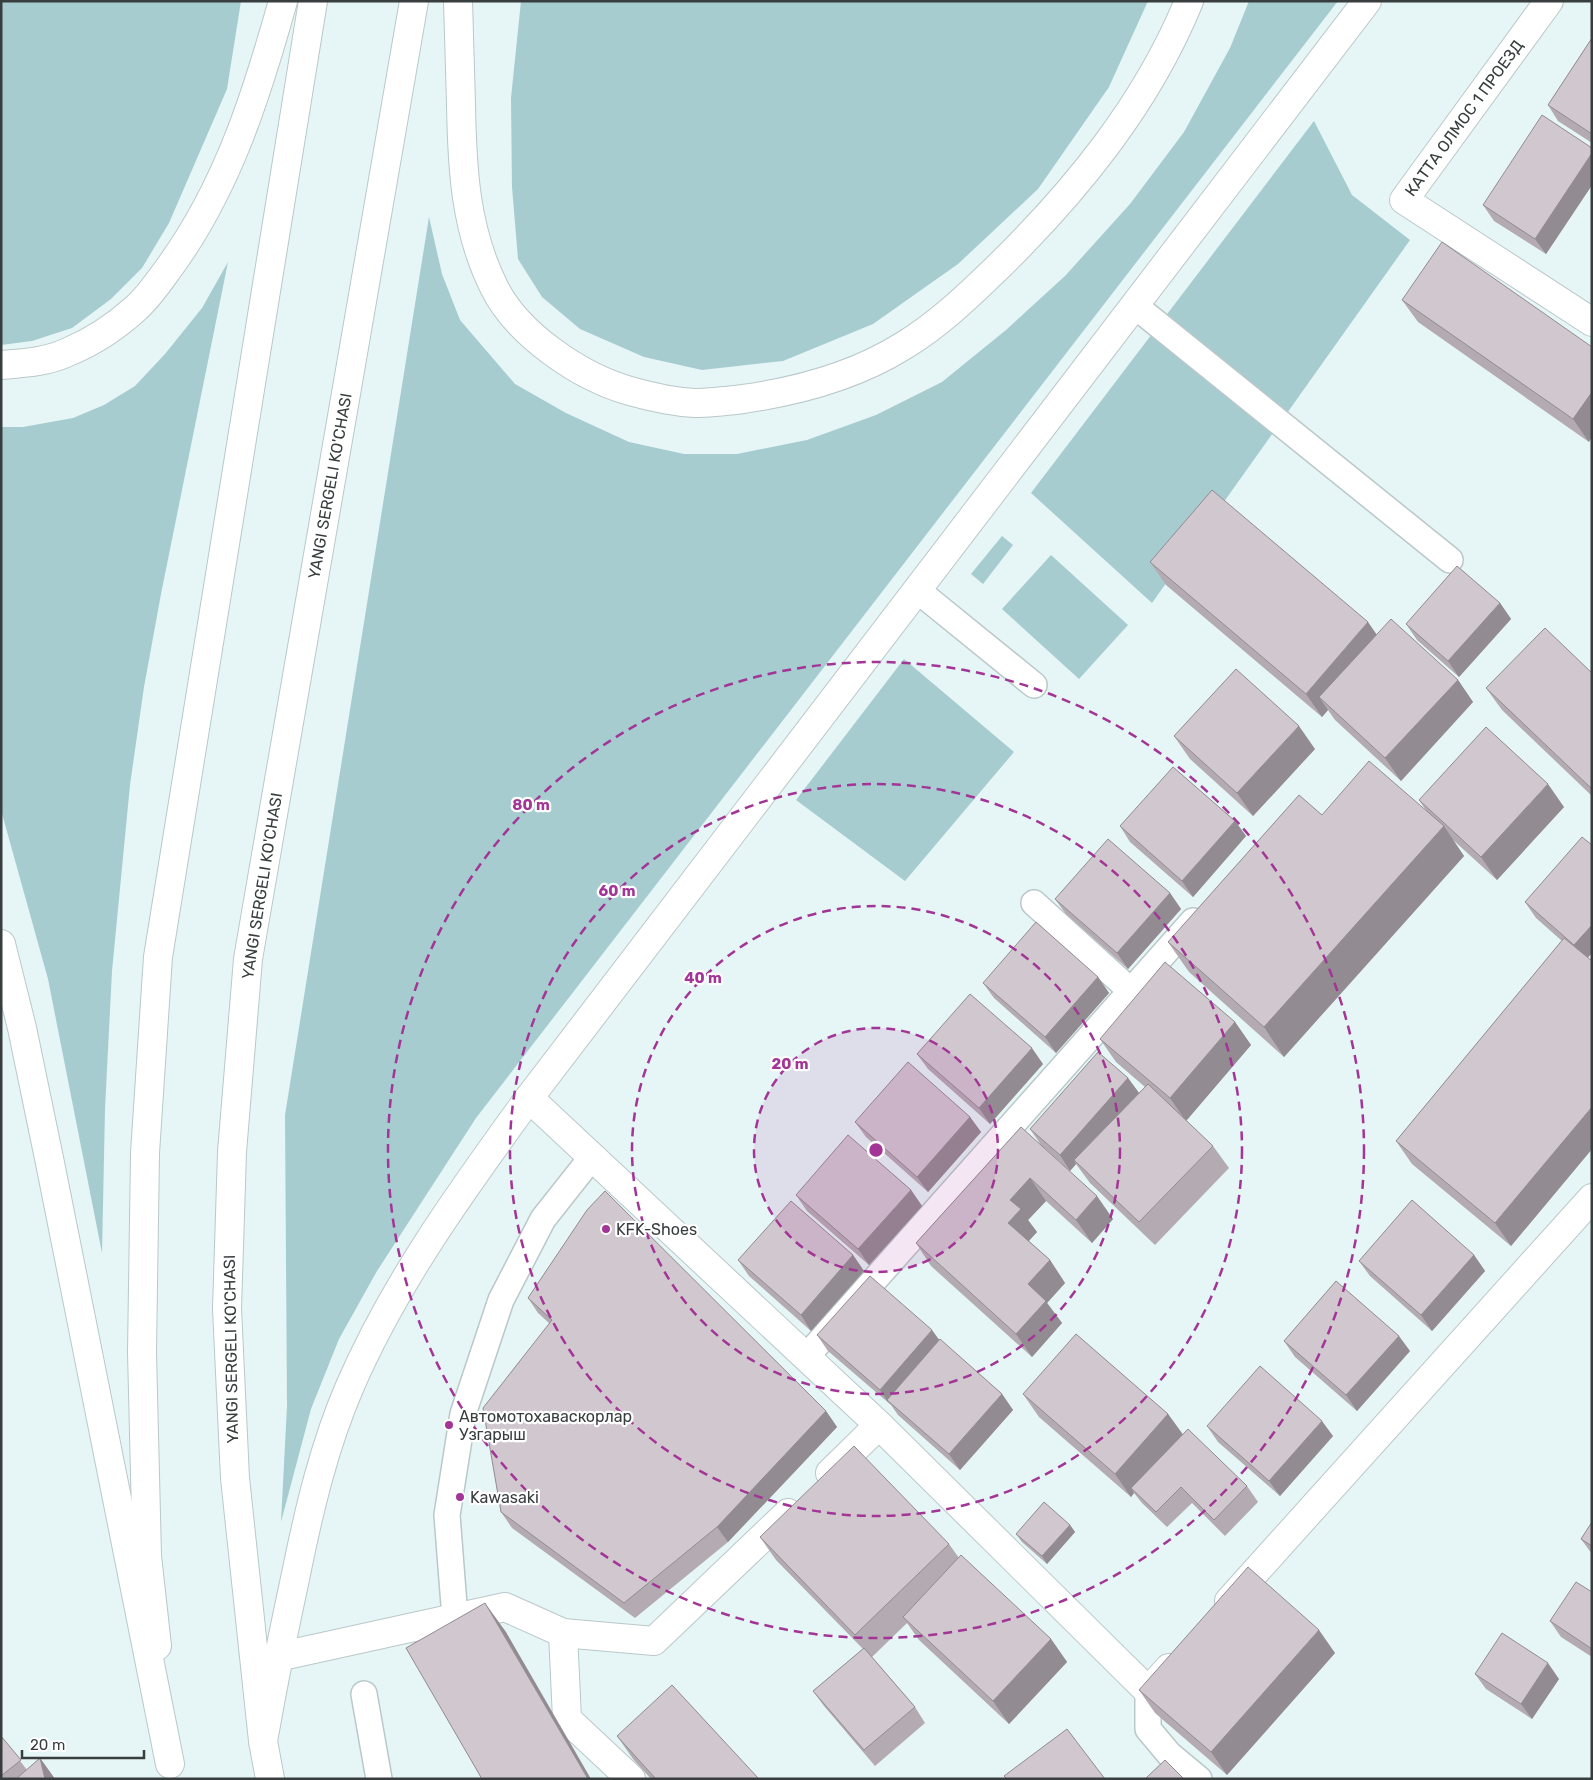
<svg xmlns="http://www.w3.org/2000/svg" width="1593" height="1780" viewBox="0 0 1593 1780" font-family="Rubik,sans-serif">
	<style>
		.green { fill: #a6ccd0 }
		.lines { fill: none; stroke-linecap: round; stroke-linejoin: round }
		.lane-casing { stroke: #bac8c9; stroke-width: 28 }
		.street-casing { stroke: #bac8c9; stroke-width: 30 }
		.primary-casing { stroke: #bac8c9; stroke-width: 30 }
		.highway-casing { stroke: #bac8c9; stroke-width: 30 }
		.lane { stroke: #fff; stroke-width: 25 }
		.street { stroke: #fff; stroke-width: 28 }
		.primary { stroke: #fff; stroke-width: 28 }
		.highway { stroke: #fff; stroke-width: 28 }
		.wall { fill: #b4abb2 }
		.shaded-wall { fill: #928b91 }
		.building { fill: #d1c7cf; stroke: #928b91 }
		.ring { fill: none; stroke: #a23595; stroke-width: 2.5; stroke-dasharray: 9 6 }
		.poi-dot { fill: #a23595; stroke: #fff; stroke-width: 2 }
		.labels { text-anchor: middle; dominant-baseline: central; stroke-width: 4.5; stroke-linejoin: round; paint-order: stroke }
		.street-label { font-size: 16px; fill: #383d3e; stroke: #fff }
		.poi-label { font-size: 16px; fill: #383d3e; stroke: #fff; text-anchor: start }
		.centre { fill: #a23595; stroke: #fff; stroke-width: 2.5 }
		.ring-label { font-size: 15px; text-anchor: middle; font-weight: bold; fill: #a23595; stroke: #fff; stroke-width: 4.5; stroke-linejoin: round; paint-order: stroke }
	</style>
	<rect width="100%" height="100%" fill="#e6f5f6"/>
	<!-- green -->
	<g class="green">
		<path d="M1,1h240l-14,88 -58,134 -27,45 -31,31 -39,29 -40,13 -31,4z"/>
		<path d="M521,1h627l-39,86 -71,102 -80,75 -85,60 -90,37 -81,9 -58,-13 -64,-28 -38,-32 -24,-38 -6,-72 -1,-89z"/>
		<path d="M1249,1h89l-862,1117 -99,153 -38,68 -28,70 -30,113 6,-116 -2,-291 144,-898 13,57 18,46 55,64 51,29 63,29 55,12h53l70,-14 69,-25 66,-33 64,-52 59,-54 65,-72 54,-72 46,-84z"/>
		<path d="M1314,121l38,74 58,45 -258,363 -121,-110z"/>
		<path d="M228,262l-67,332 -17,93 -14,98 -18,186 -7,138 -3,144 -54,-274 -47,-169v-383h22l50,-9 31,-13 31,-19 30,-32 37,-46z"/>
		<path d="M1002,536l11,9 -30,39 -12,-10z"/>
		<path d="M1051,555l77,70 -49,54 -77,-70z"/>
		<path d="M904,659l110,93 -109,129 -109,-81z"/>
	</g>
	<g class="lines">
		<!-- lane casing -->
		<g class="lane-casing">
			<g id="lane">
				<path d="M1134,305l316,255"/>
				<path d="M917,590l117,95"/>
				<path d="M1034,903l97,88"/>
				<path d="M806,1357l387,-436"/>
				<path d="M455,1618l-8,-103 16,-101 38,-114 42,-81 49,-62"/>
				<path d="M1148,1691v38l21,25 30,25"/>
				<path d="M364,1694l15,85"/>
			</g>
		</g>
		<!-- street casing -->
		<g class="street-casing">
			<g id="street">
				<path d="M1549,1l-145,199 188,122"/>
				<path d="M529,1098l350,327 269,266 21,-23"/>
				<path d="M830,1473l49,-48"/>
				<path d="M1229,1601l363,-403"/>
				<path d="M563,1633l4,86 64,60"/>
				<path d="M259,1661l246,-54 58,26 91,8 134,-128"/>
			</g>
		</g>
		<!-- primary casing -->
		<g class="primary-casing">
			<g id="primary">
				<path d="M157,1646l-10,-90 -5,-204 3,-199 13,-196 155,-956"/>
				<path d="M270,1779l-7,-38 -28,-263 -8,-169 5,-157 16,-193 166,-958"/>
			</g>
		</g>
		<!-- highway casing -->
		<g class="highway-casing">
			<g id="highway">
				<path d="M458,1c1,35 2,69 3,103 1,63 4,125 33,183 23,47 86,90 136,104 21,6 43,11 65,12 16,0 32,-2 48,-4 56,-8 112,-23 160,-53 35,-21 64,-49 93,-77 79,-77 151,-165 193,-268"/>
				<path d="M1,365c23,-2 46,-3 67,-13 24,-10 47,-25 67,-43 14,-12 25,-29 36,-44 57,-79 86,-171 112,-264"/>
				<path d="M1,944l21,84 28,135 120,601"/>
				<path d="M263,1741c10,-56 21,-112 33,-167 13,-64 28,-128 54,-188 45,-104 113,-197 179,-288l838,-1097"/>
			</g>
		</g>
		<!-- lane -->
		<use href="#lane" class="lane"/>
		<!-- street -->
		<use href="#street" class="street"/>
		<!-- primary -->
		<use href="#primary" class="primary"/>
		<!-- highway -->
		<use href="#highway" class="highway"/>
	</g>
	<!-- wall -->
	<g class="wall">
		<path d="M1592,38v105l-34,-22 -10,-16z"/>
		<path d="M1592,148v37l-46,69 -52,-33 -11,-16z"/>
		<path d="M1402,300l190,47 -3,95 -171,-120z"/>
		<path d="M1150,562l227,73 81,45 15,22 -72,79 -66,-61 -7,-10 -6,7 -156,-132z"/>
		<path d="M1500,603l11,16 -52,58 -42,-37 -11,-16z"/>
		<path d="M1592,673v123l-90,-86 -16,-22z"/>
		<path d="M1174,736l141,13 -62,67 -63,-57z"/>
		<path d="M1419,800l145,7 -67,73 -45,-41 12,17 -180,201 -95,-85 -21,-30 154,-127 105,-3z"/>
		<path d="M1235,821l11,15 -53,61 -63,-55 -10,-16z"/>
		<path d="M1592,845l-4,113 4,3v188l-81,97 -99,-82 -16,-23 166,-200 -26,-23 -11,-16z"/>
		<path d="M1170,893l11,16 -53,60 -62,-55 -11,-15z"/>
		<path d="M1098,977l11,16 -53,60 -62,-55 -11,-15z"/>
		<path d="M1235,1022l16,23 -65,76 27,25 16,22 -74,77 -65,-62 -14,-19 -6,7 -29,-26 -11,-16 98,-51 11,15 6,-6 -29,-25 -16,-23z"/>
		<path d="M917,1054l126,10 -53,60 -62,-55z"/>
		<path d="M970,1117l11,15 -53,60 -62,-55 -11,-15z"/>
		<path d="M1021,1127l92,92 -21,24 -46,-42 -18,19 9,12 -8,9 21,19 15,23 -18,20 15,20 -30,34 -101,-91 -15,-23z"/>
		<path d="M911,1190l11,16 -53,59 -62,-54 -11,-16z"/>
		<path d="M853,1255l11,16 -53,60 -62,-55 -11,-16z"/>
		<path d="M1474,1255l11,16 -53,60 -62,-55 -11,-15z"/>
		<path d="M528,1298l298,113 11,16 -109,115 -93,76 -123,-90 -11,-16 48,-189 -11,-10z"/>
		<path d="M817,1335l122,5 63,54 11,16 -53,60 -62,-55 -7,-10 -63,-54z"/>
		<path d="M1284,1341l126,10 -53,60 -62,-54z"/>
		<path d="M1023,1394l145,20 15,21 64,51 11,16 -33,34 -33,-33 -25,24 -25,-24 -8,-10 -3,4 -92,-80z"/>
		<path d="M1207,1426l126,10 -53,60 -62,-54z"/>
		<path d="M1592,1522v32l-11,-15z"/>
		<path d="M1070,1525l5,7 -28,32 -25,-22 -6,-8z"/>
		<path d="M760,1537l189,7 10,14 92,81 16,23 -58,62 -90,-84 -12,-17 -35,34 43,50 10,16 -50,43 -51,-60 -11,-15 50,-42 -87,-89z"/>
		<path d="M1592,1592v65l-31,-20 -11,-16z"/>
		<path d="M1335,1653l-108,122 -72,-62 -16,-23z"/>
		<path d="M1475,1674l84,5 -27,40 -46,-30z"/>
		<path d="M1,1736l26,34 13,-12 15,21h-54z"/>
		<path d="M617,1736l142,43h-108l-18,-20z"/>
	</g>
	<!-- shaded-wall -->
	<g class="shaded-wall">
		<path d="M1592,153v32l-46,69 -11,-15z"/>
		<path d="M1592,392v45l-3,5 -16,-23z"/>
		<path d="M1500,603l11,16 -52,58 -11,-16z"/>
		<path d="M1368,622l16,23 -65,52 9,13 -6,7 -16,-23z"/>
		<path d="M1458,680l15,22 -72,79 -16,-23z"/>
		<path d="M1299,726l16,23 -62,67 -16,-23z"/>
		<path d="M1548,784l16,23 -67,73 -16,-23z"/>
		<path d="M1235,821l11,15 -53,61 -11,-16z"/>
		<path d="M1444,826l20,30 -180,201 -20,-30z"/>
		<path d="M1170,893l11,16 -53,60 -11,-16z"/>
		<path d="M1592,925v28l-7,8 -11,-16z"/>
		<path d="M1098,977l11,16 -53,60 -11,-16z"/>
		<path d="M1235,1022l16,23 -65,76 -16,-23z"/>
		<path d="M1032,1048l11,16 -53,60 -11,-16z"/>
		<path d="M1128,1078l11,15 -65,67 2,4 -6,7 -10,-16z"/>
		<path d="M1592,1107v42l-81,97 -16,-23z"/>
		<path d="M970,1117l11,15 -53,60 -11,-15z"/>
		<path d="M1030,1178l16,23 -18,19 9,12 -13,14 -16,-23 2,-23z"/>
		<path d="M911,1190l11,16 -53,59 -11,-16z"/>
		<path d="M1097,1196l16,23 -21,24 -16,-23z"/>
		<path d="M853,1255l11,16 -53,60 -10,-16z"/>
		<path d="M1474,1255l11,16 -53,60 -11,-16z"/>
		<path d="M1050,1260l15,23 -18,20 15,20 -30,34 -16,-23 12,-50z"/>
		<path d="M932,1330l11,15 -56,55 3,5 -10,-15z"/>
		<path d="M1399,1336l11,15 -53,60 -11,-16z"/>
		<path d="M1002,1394l11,16 -53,60 -11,-16z"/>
		<path d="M826,1411l11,16 -109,115 -11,-15z"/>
		<path d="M1168,1414l16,22 -53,52 3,5 -3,4 -16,-23z"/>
		<path d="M1322,1421l11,15 -53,60 -11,-15z"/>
		<path d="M1070,1525l5,7 -28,32 -5,-8z"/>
		<path d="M485,1603l21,29 85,147h-3z"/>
		<path d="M1319,1630l16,23 -108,122 -16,-23z"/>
		<path d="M1051,1639l16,23 -58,62 -16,-23z"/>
		<path d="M1548,1663l11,16 -27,40 -11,-15z"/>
		<path d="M40,1758l15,21h-10z"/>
	</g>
	<!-- building -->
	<g class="building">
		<path d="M1592,38v96l-44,-29z"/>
		<path d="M1542,115l50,33v5l-57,86 -52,-34z"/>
		<path d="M1442,242l150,105v45l-19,27 -171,-119z"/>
		<path d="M1212,490l156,132 -62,72 -156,-132z"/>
		<path d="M1457,566l43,37 -52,58 -42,-37z"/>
		<path d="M1391,619l67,61 -73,78 -66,-61z"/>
		<path d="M1545,628l47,45v116l-106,-101z"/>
		<path d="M1236,669l63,57 -62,67 -63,-57z"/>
		<path d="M1486,727l62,57 -67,73 -62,-57z"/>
		<path d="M1369,761l75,65 -180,201 -96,-85 131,-147 23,20z"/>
		<path d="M1173,767l62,54 -53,60 -62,-55z"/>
		<path d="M1582,837l10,8v80l-18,20 -49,-43z"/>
		<path d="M1108,839l62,54 -53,60 -62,-54z"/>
		<path d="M1036,922l62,55 -53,60 -62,-54z"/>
		<path d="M1564,938l28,23v146l-97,116 -99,-82z"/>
		<path d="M1165,962l70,60 -65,76 -70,-59z"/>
		<path d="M970,994l62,54 -53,60 -62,-54z"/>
		<path d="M1098,1052l30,26 -68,77 -30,-26z"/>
		<path d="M908,1062l62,55 -53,60 -62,-55z"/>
		<path d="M1148,1084l65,62 -74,76 -65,-62z"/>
		<path d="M1021,1127l76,69 -21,24 -46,-42 -20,22 11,9 -13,14 42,37 -22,24 18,17 -30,33 -100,-91z"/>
		<path d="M848,1135l63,55 -53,59 -62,-54z"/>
		<path d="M605,1191l221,220 -109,116 -93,76 -123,-91 -18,-104 69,-88 -24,-22 59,-88z"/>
		<path d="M1412,1200l62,55 -53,60 -62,-54z"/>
		<path d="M791,1201l62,54 -52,60 -63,-55z"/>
		<path d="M870,1276l62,54 -52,60 -63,-55z"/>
		<path d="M1336,1281l63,55 -53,59 -62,-54z"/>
		<path d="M1076,1334l92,80 -53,60 -92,-80z"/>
		<path d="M940,1339l62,55 -53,60 -62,-54z"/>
		<path d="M1260,1366l62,55 -53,60 -62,-55z"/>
		<path d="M1188,1429l59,57 -33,34 -33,-33 -25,25 -25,-24z"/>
		<path d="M854,1446l95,98 -94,91 -95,-98z"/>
		<path d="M1044,1502l26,23 -28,31 -26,-22z"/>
		<path d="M1592,1522v24l-11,-7z"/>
		<path d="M961,1555l90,84 -58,62 -90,-84z"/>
		<path d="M1248,1567l71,63 -108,122 -72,-62z"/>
		<path d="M1576,1582l16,10v57l-42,-28z"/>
		<path d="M485,1603l103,176h-106l-76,-131z"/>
		<path d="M1502,1633l46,30 -27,41 -46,-30z"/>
		<path d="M864,1648l51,59 -51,43 -51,-59z"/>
		<path d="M672,1685l87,94h-103l-39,-43z"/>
		<path d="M1067,1729l38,50h-98l-3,-3z"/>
		<path d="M1,1736l20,24 -20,16z"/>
		<path d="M40,1758l5,21h-29z"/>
		<path d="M1165,1760l19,19h-39z"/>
	</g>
	<!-- distance rings -->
	<circle cx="876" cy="1150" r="122" fill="#a23595" fill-opacity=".12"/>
	<g class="ring">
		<circle cx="876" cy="1150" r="122"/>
		<circle cx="876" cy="1150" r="244"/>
		<circle cx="876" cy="1150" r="366"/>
		<circle cx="876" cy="1150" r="488"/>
	</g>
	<!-- markers -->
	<g class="poi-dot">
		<circle cx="606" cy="1229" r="5"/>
		<circle cx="449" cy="1425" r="5"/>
		<circle cx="460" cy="1497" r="5"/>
	</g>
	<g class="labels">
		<!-- street labels -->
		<g class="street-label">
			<text transform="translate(1464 118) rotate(-54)">КАТТА ОЛМОС 1 ПРОЕЗД</text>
			<text transform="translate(330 486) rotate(-80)">YANGI SERGELI KO'CHASI</text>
			<text transform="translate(262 886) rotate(-81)">YANGI SERGELI KO'CHASI</text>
			<text transform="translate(231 1349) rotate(-91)">YANGI SERGELI KO'CHASI</text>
		</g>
		<!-- poi labels -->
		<g class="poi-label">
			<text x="616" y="1229">KFK-Shoes</text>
			<text x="459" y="1416">Автомотохаваскорлар<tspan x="459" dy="18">Узгарыш</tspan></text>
			<text x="470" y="1497">Kawasaki</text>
		</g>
	</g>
	<circle cx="876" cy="1150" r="8" class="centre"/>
	<g class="ring-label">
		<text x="531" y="810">80 m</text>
		<text x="617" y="896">60 m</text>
		<text x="703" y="983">40 m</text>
		<text x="790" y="1069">20 m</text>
	</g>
	<!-- border -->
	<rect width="1593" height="1780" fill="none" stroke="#383d3e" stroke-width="5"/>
	<!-- scale -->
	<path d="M22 1750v8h122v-8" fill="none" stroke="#383d3e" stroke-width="2.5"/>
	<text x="30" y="1750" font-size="15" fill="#383d3e" stroke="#ffffff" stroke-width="4" paint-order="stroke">20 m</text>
</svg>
